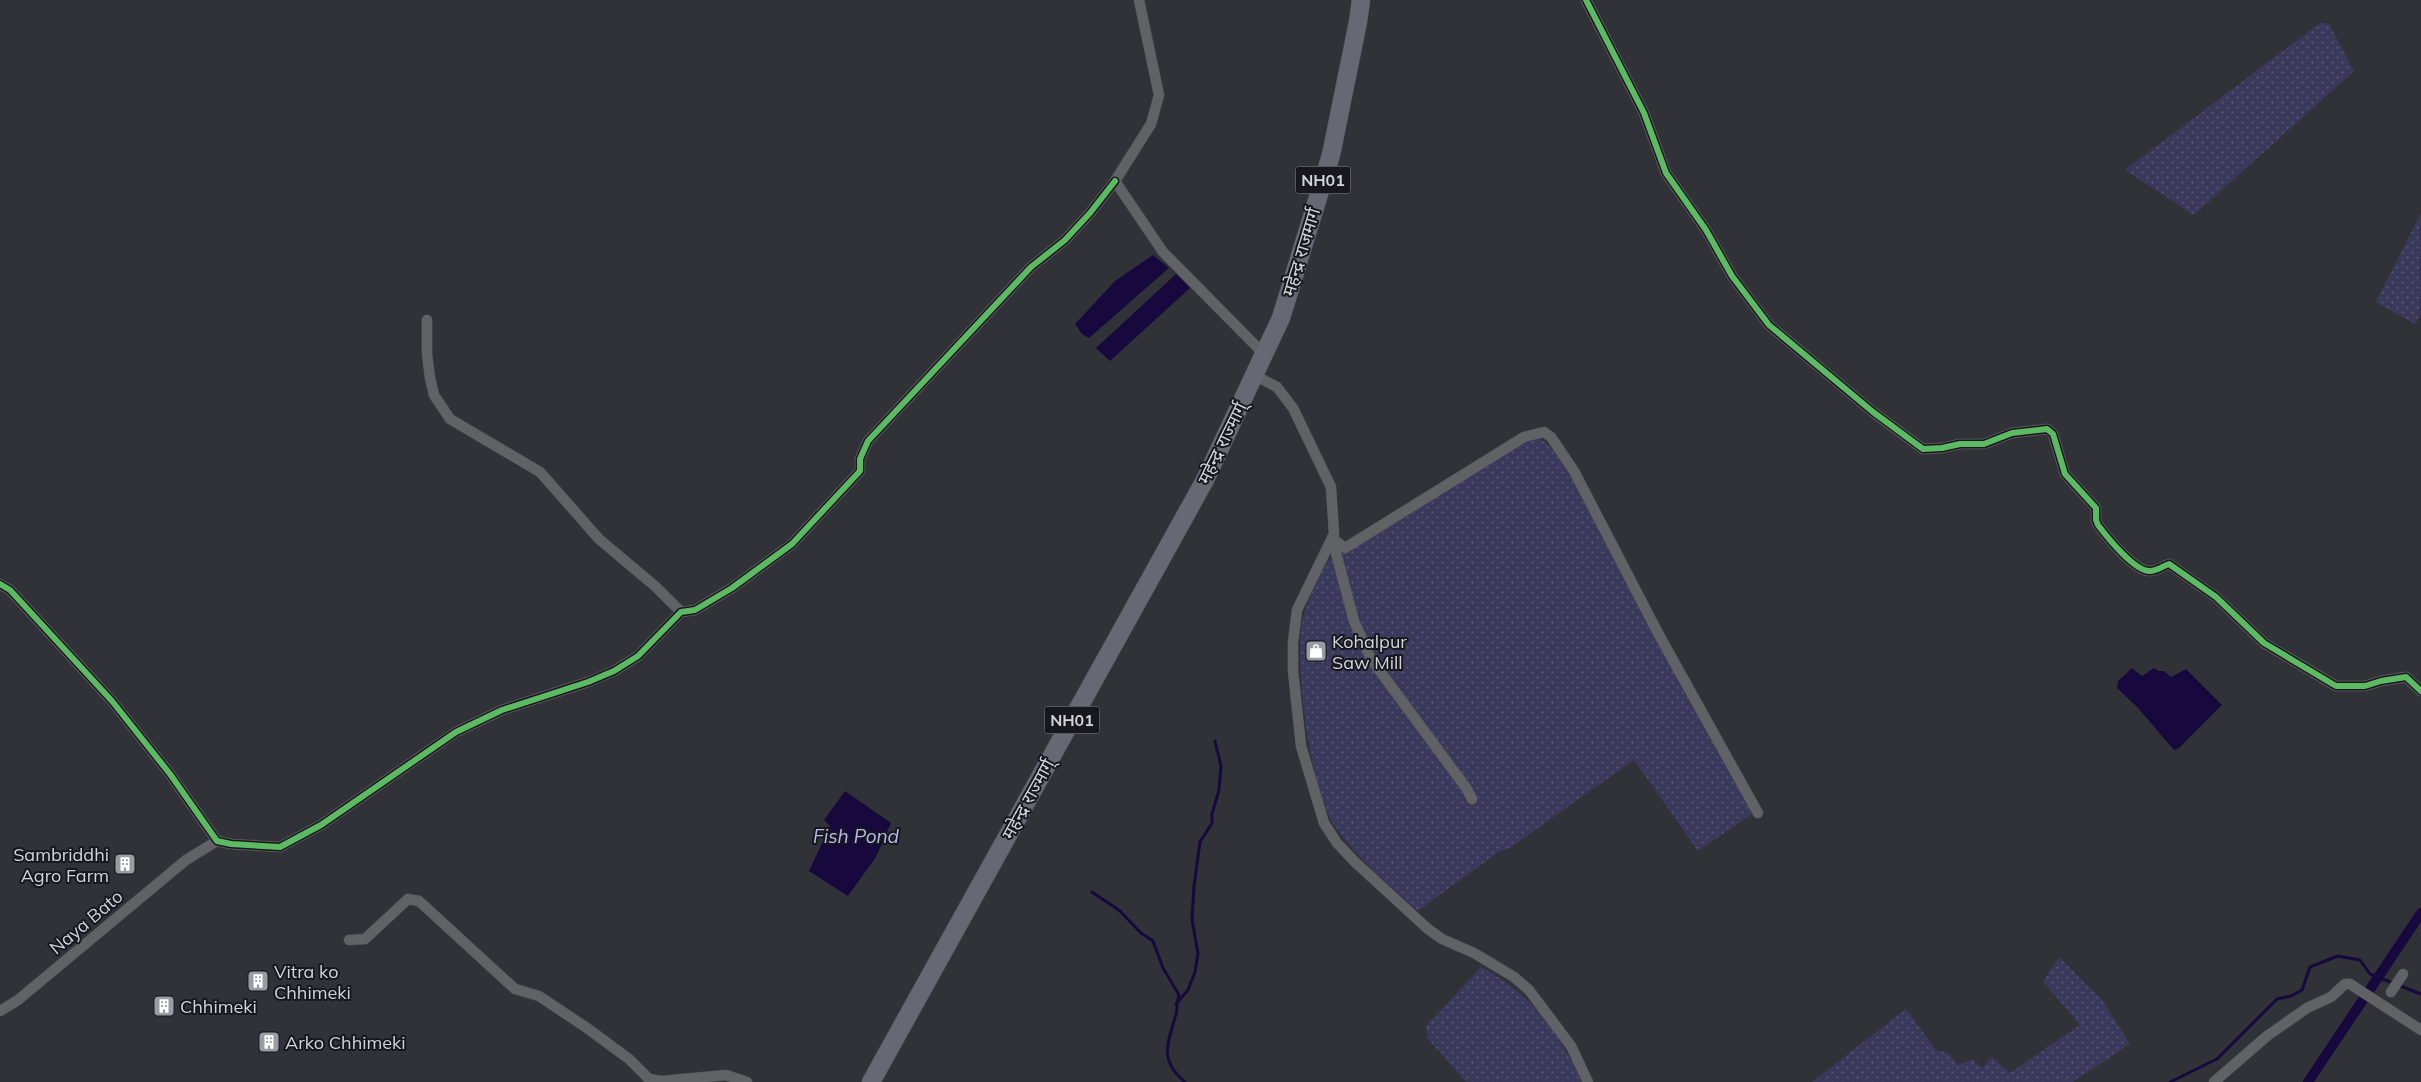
<svg xmlns="http://www.w3.org/2000/svg" width="2421" height="1082" viewBox="0 0 2421 1082" font-family="Mulish,'Noto Sans Devanagari',sans-serif">
	<style>
		.grass { fill: url(#grass-dots) }
		.water { fill: #17093e }
		.lines { fill: none; stroke-linecap: round; stroke-linejoin: round }
		.stream { stroke: #17093e; stroke-width: 3 }
		.canal { stroke: #17093e; stroke-width: 10 }
		.street-casing { stroke: #4f4f55; stroke-width: 11 }
		.highway-casing { stroke: #4f4f55; stroke-width: 19 }
		.street { stroke: #616266; stroke-width: 10 }
		.highway { stroke: #676874; stroke-width: 18 }
		.cycleway-casing { stroke: #17171d; stroke-width: 9 }
		.cycleway { stroke: #5cba63; stroke-width: 6 }
		.labels { text-anchor: middle; dominant-baseline: central; stroke-width: 4; stroke-linejoin: round; paint-order: stroke }
		.shield { fill: #17171d; stroke: #9b9ba3; stroke-width: 1 }
		.shield-label { font-size: 16px; font-weight: bold; fill: #d3d4dc }
		.street-label { font-size: 18px; fill: #d3d4dc; stroke: #17171d }
		.poi-label { font-size: 18px; fill: #d3d4dc; stroke: #17171d; text-anchor: start }
		.water-label { font-size: 19px; font-style: italic; fill: #babaf1; stroke: #17171d }
	</style>
	<defs>
		<pattern id="grass-dots" width="8" height="8" patternUnits="userSpaceOnUse" patternTransform="scale(1.25)"><rect width="8" height="8" fill="#3b395b"/><path d="M2 2h.1M6 6h.1" fill="none" stroke="#565572" stroke-width="1.8" stroke-linecap="round"/></pattern>
	</defs>
	<rect width="100%" height="100%" fill="#313238"/>
	<!-- grass -->
	<g class="grass">
		<path d="M2320,23l9,1 25,47 -160,144 -69,-45z"/>
		<path d="M2421,213v100l-6,11 -39,-22z"/>
		<path d="M1538,437c21,12 32,39 45,59l169,318 -54,37 -64,-91 -124,88 -10,3 -82,60c-29,-26 -62,-53 -84,-86 -24,-36 -38,-153 -33,-197 1,-13 19,-61 29,-69 5,-3 12,-5 18,-8l174,-110z"/>
		<path d="M2059,957l43,43 28,44 -58,38h-260l94,-73 30,41 12,3 10,12 15,-6 9,9 10,-11 18,16 70,-48 -37,-44z"/>
		<path d="M1481,967c51,27 77,64 101,115h-116l-38,-43 -2,-13z"/>
	</g>
	<!-- water -->
	<g class="water">
		<path d="M1153,255l16,13 -80,70 -7,-4 -7,-10 40,-43z"/>
		<path d="M1176,274l14,14 -80,73 -14,-13z"/>
		<path d="M2132,668l10,8 12,-8 5,3h5l7,6 15,-8 36,36 -43,43 -5,2 -36,-42 -21,-20 1,-7z"/>
		<path d="M845,791l46,32 -15,34 -28,39 -39,-25 21,-45 -6,-6z"/>
	</g>
	<g class="lines">
		<!-- stream -->
		<g class="stream">
			<path d="M1092,892l28,19 21,22 12,8 10,27 16,27c-3,7 -1,13 -3,19 -8,29 -18,46 9,68"/>
			<path d="M1176,1004l12,-14 7,-18 3,-18 -6,-35 2,-33 6,-44 12,-19v-9l7,-24 2,-24 -6,-25"/>
			<path d="M2170,1082l47,-23 60,-60 14,-3 11,-6 8,-23 28,-11 22,4 10,14 51,20"/>
		</g>
		<!-- canal -->
		<path class="canal" d="M2308,1082l113,-169"/>
		<!-- street casing -->
		<g class="street-casing">
			<g id="street">
				<path d="M1139,0l20,95 -8,29 -36,57 48,71 101,102"/>
				<path d="M1586,0l58,113 22,60 40,57 26,46 37,49 104,87 50,37 19,-1 18,-4h24l28,-11 35,-4 6,5 12,40 31,34v12l2,5c9,12 37,47 52,46 7,0 13,-5 19,-7l47,33 48,46 72,43h29l16,-5 25,-4 15,14"/>
				<path d="M427,320v34l3,24 4,17 16,24 90,53 59,67 57,48 25,25"/>
				<path d="M1254,375l23,12 16,21 38,79 3,47 -37,76 -4,32v29l8,75 23,77 13,20 18,19 73,67 14,10 32,14 40,24 15,13 42,56 17,36"/>
				<path d="M1332,538l13,10 179,-111 20,-5 7,5 23,34 84,162 100,180"/>
				<path d="M1332,538l22,83 17,38 96,130 5,10"/>
				<path d="M0,584l10,6 102,111 58,73 47,67 14,3 49,3 41,-22 135,-93 46,-22 86,-28 26,-11 24,-15 43,-44 14,-2 37,-22 60,-44 68,-73v-12l8,-18 163,-174 34,-27 25,-27 25,-32"/>
				<path d="M349,940l16,-1 43,-40 11,2 96,88 24,7 48,32 42,31 20,20 12,2 65,-6 21,7"/>
				<path d="M2391,992l12,-18"/>
				<path d="M0,1011l18,-11 168,-140 31,-19"/>
				<path d="M2214,1082l53,-46 40,-28 24,-11 14,-13h5l71,46"/>
			</g>
		</g>
		<!-- highway casing -->
		<g class="highway-casing">
			<path id="highway" d="M871,1082l334,-602 59,-126 17,-36 50,-163 27,-133 3,-22"/>
		</g>
		<!-- street -->
		<use href="#street" class="street"/>
		<!-- highway -->
		<use href="#highway" class="highway"/>
		<!-- cycleway casing -->
		<g class="cycleway-casing">
			<g id="cycleway">
				<path d="M1586,0l58,113 22,60 40,57 26,46 37,49 104,87 50,37 19,-1 18,-4h24l28,-11 35,-4 6,5 12,40 31,34v12l2,5c9,12 37,47 52,46 7,0 13,-5 19,-7l47,33 48,46 72,43h29l16,-5 25,-4 15,14"/>
				<path d="M0,584l10,6 102,111 58,73 47,67 14,3 49,3 41,-22 135,-93 46,-22 86,-28 26,-11 24,-15 43,-44 14,-2 37,-22 60,-44 68,-73v-12l8,-18 163,-174 34,-27 25,-27 25,-32"/>
			</g>
		</g>
		<!-- cycleway -->
		<use href="#cycleway" class="cycleway"/>
	</g>
	<!-- icons -->
	<defs>
		<g id="shop-square" transform="scale(1.125)"><rect x="-9" y="-9" width="18" height="18" rx="4" fill="#9a9ba3" stroke="#17171d"/><path d="M-5-2.5h2.3a2.7 3.5 0 0 1 5.4 0H5L5.5 6h-11ZM-1.5-2.5h3a1.5 2.3 0 0 0-3 0Z" fill="#fff"/></g>
		<g id="building-square" transform="scale(1.125)"><rect x="-9" y="-9" width="18" height="18" rx="4" fill="#9a9ba3" stroke="#17171d"/><path d="M-4-6H4V6H1V3H-1V6H-4ZM-2.5-4.3h1.7v1.8h-1.7ZM.8-4.3h1.7v1.8H.8ZM-2.5-1h1.7V.8h-1.7ZM.8-1h1.7V.8H.8Z" fill="#fff"/></g>
	</defs>
	<g fill-rule="evenodd">
		<use href="#shop-square" x="1316" y="651"/>
		<use href="#building-square" x="125" y="864"/>
		<use href="#building-square" x="258" y="981"/>
		<use href="#building-square" x="164" y="1006"/>
		<use href="#building-square" x="269" y="1042"/>
	</g>
	<g class="labels">
		<!-- shield labels -->
		<g class="shield">
			<rect x="1295.5" y="166.5" width="55" height="27" rx="4"/>
			<rect x="1044.5" y="706.5" width="55" height="27" rx="4"/>
		</g>
		<g class="shield-label">
			<text x="1323" y="180">NH01</text>
			<text x="1072" y="720">NH01</text>
		</g>
		<!-- street labels -->
		<g class="street-label">
			<text transform="translate(1301 252) rotate(-73)">महेन्द्र राजमार्ग</text>
			<text transform="translate(1222 443) rotate(-64)">महेन्द्र राज्मार्ग्</text>
			<text transform="translate(1028 799) rotate(-61)">महेन्द्र राज्मार्ग्</text>
			<text transform="translate(86 922) rotate(-40)">Naya Bato</text>
		</g>
		<!-- poi labels -->
		<g class="poi-label">
			<text x="1332" y="641">Kohalpur<tspan x="1332" dy="21">Saw Mill</tspan></text>
			<text x="109" y="854" text-anchor="end">Sambriddhi<tspan x="109" dy="21">Agro Farm</tspan></text>
			<text x="274" y="971">Vitra ko<tspan x="274" dy="21">Chhimeki</tspan></text>
			<text x="180" y="1006">Chhimeki</text>
			<text x="285" y="1042">Arko Chhimeki</text>
		</g>
		<!-- water labels -->
		<g class="water-label">
			<text x="856" y="836">Fish Pond</text>
		</g>
	</g>
</svg>
